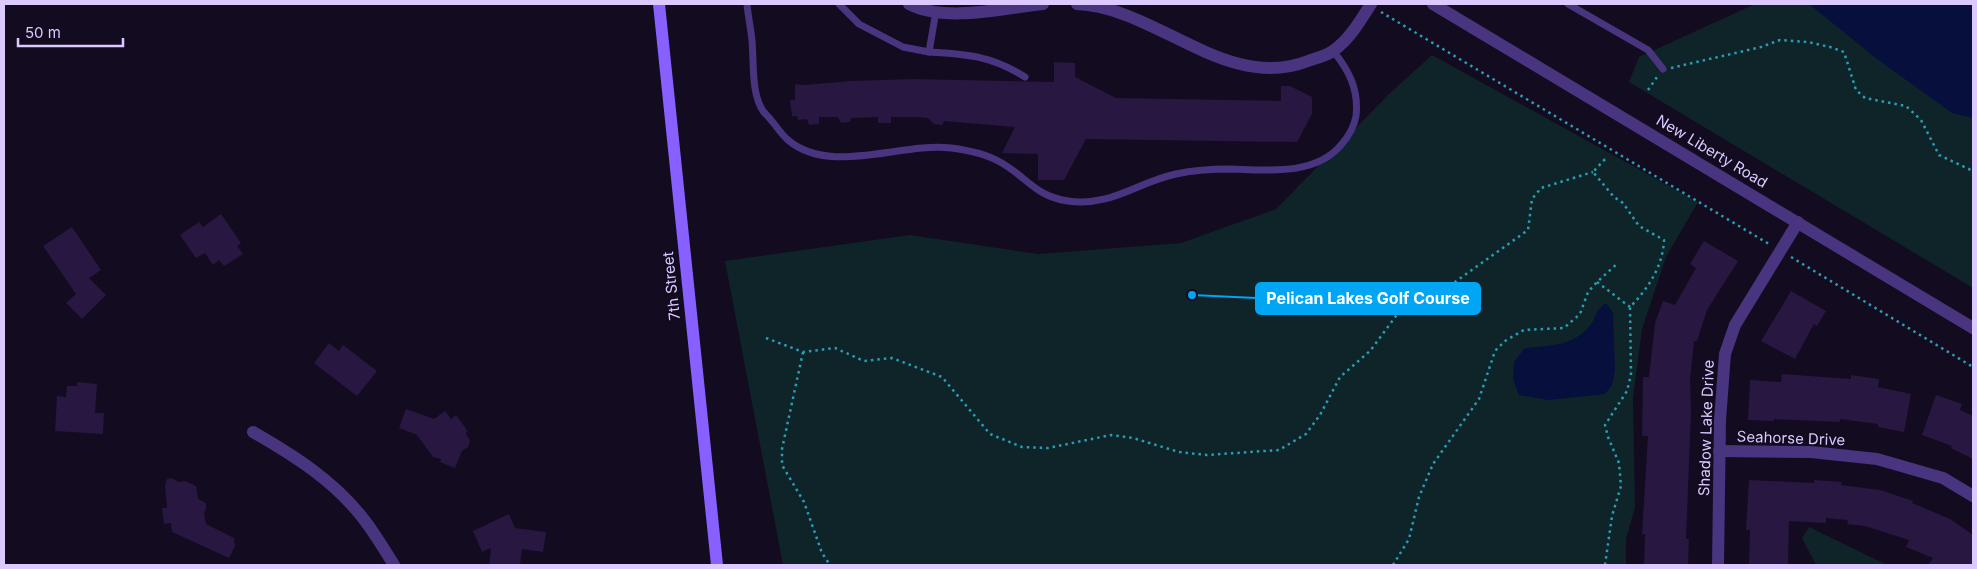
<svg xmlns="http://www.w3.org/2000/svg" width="1977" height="569" viewBox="0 0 1977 569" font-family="Inter,sans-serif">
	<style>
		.green { fill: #0e2429 }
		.water { fill: #070f3c }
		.building { fill: #281740 }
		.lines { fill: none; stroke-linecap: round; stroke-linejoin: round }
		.path { stroke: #299db3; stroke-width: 2.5; stroke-dasharray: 2.5 4; stroke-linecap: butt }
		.lane { stroke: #48347f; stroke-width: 7 }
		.street { stroke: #48347f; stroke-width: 12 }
		.secondary { stroke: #8760ff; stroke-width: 12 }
		.labels { text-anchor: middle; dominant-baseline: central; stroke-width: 4; stroke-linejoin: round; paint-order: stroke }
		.street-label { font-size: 15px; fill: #dbc9ff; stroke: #130b1f }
		.leader { fill: none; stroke: #00a5f4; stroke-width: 2 }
		.callout-dot { fill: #00a5f4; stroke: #130b1f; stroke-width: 2 }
		.callout { fill: #00a5f4; stroke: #00a5f4; stroke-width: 2 }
		.callout-label { font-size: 16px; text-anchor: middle; font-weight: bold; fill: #fff }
	</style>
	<rect width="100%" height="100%" fill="#130b1f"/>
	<!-- green -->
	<g class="green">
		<path d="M1755,4h218v284l-344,-206 10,-25z"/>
		<path d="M1432,55l266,147 -32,55 -24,72 -9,69 2,109 -9,32v26h-843l-58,-304 185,-26 128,19 143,-11 95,-34 114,-116z"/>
		<path d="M1809,527l78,38h-71l-14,-27z"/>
	</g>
	<!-- water -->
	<g class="water">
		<path d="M1809,4h164v114l-21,-5 -75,-54z"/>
		<path d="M1606,303l7,10 2,57 -3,15 -7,9 -57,6 -29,-5 -6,-16 1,-17 11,-14c23,-2 47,-2 63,-20 9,-9 5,-16 18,-25z"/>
	</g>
	<!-- building -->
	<g class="building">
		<path d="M1054,62l21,1v14l41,21 165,3v-15h9l22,11v17l-15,28 -211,-3 -22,41h-26v-26l-36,-1 13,-26 -71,-6 -2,4 -8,-1 -6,-6 -12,-1h-25v6h-13v-6l-27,1 -1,4 -9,1 -3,-6h-19v7l-10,1 -2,-6 -9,1 -1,-4h-5l-2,-16h5v-16l10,1 46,-4 62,-2 141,3z"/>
		<path d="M221,214l20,29 -4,3 6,8 -19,12 -5,-6 -6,5 -8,-12 -9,5 -16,-23 19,-13 4,5z"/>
		<path d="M72,227l29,43 -12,8 17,17 -24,24 -16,-16 10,-9 -33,-48z"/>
		<path d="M1704,241l34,20 -31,49 -10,31h-3l-4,38 1,34 -5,126h3l-1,26h-44l1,-31h-3l6,-98h-6l1,-59h6l6,-54 8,-22 12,4 21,-37 -6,-4z"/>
		<path d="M1791,291l35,20 -9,15 -3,-2 -19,35 -34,-18z"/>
		<path d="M329,343l10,8 4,-6 34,26 -20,25 -43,-33z"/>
		<path d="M1782,374l69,5v-4l28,4 -1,8 33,7 -7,38 -26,-5v-3l-38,-5v3l-66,-3v2l-26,-1 2,-40 31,2z"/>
		<path d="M77,382l20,2 -2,29h9l-1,21 -48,-3 2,-35 9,1 1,-11h10z"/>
		<path d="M1936,395l26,9 -2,6 13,6v43l-22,-11 1,-2 -30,-11z"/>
		<path d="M406,409l28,10 11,-8 6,8 5,-4 11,15 -1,4 4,6 -2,7 -6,4 -7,17 -15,-6 1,-3 -8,-2 -16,-22 -18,-7z"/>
		<path d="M172,478l7,4 6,-1 11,5 2,13 8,4v6l-2,4 2,11 28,14 1,8 -6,12 -57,-26 -1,-9 -7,1 -2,-16h5l-2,-23 2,-6z"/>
		<path d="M1749,480l65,3v-3l28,2 -1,3 39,5 33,11 -1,2 38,16 23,16v30h-45l5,-7 -27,-11 3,-7 -44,-14 -18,-2 1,-4 -22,-2v5l-37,-2 -1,44h-39l1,-35h-4z"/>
		<path d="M509,514l6,14 31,4 -3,20 -21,-3 -2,16h-31l2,-17 -9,4 -9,-21z"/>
	</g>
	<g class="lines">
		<!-- path -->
		<g class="path">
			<path d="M1381,12l388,232"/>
			<path d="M1671,68l90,-21 19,-7 28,2 22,5 14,5 12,38 9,8 41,8 15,14 18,35 34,16"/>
			<path d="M1648,90l9,-13"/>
			<path d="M1791,257l182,110"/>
			<path d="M1597,282l33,25"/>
			<path d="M766,338l37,14 32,-4 29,13 28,-3 50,19 48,57 32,13 26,1 63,-13 22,3 46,14 28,3 72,-5 27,-16 14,-19 20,-38 30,-26 29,-39 25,-20 24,-5 80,-57 4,-31 9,-11 52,-16"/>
			<path d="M803,352l-21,97v16l22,37 18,51 8,12"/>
			<path d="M1393,565l16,-26 10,-42 14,-33 46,-65 16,-48 10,-10 19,-11 40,-2 16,-14 8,-22 9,-10 21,-19"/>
			<path d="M1605,565l7,-49 9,-30 -2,-23 -11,-26 -3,-12 22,-34 4,-16 -1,-68c18,-18 33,-41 34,-67l-25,-14 -16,-23 -9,-6 -21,-25 14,-15"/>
		</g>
		<!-- lane -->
		<g class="lane">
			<path d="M747,4c1,12 4,25 5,37 2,21 -1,52 11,70 2,3 6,6 8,9 6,7 10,14 17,20 42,36 113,2 163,8 16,2 35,6 49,14 26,14 34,34 68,39 44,6 69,-19 108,-27 18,-4 36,-5 55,-5 36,1 84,7 110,-24 8,-9 13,-17 15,-29 3,-26 -7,-46 -23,-65"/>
			<path d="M839,4l20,20 44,23 26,5 7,-41"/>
			<path d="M1568,4l80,46 15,19"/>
			<path d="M929,52c38,2 63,4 96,25"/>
		</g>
		<!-- street -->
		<g class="street">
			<path d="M909,4c36,19 95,4 134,0"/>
			<path d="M1077,4c79,3 150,89 231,57 8,-3 18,-5 25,-10 17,-12 27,-30 38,-47"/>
			<path d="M1433,4l540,324"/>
			<path d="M253,432c40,23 80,48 109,85 12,15 22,32 32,48"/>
			<path d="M1719,451l92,1 66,7 66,19 30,18"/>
			<path d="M1718,565l2,-145 5,-66 10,-29 63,-103"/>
		</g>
		<!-- secondary -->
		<path class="secondary" d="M659,4l58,561"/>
	</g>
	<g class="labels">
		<!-- street labels -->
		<g class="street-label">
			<text transform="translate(1712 151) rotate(31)">New Liberty Road</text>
			<text transform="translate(671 286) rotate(-96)">7th Street</text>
			<text transform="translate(1706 428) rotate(-88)">Shadow Lake Drive</text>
			<text transform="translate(1791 438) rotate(2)">Seahorse Drive</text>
		</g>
	</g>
	<!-- callouts -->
	<path class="leader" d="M1192 295L1256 298"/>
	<circle class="callout-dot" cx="1192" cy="295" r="5"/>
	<rect class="callout" x="1256" y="283" width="224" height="31" rx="5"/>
	<g class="callout-label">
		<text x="1368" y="304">Pelican Lakes Golf Course</text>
	</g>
	<!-- border -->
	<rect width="1977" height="569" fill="none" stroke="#dbc9ff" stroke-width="10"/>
	<!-- scale -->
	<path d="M18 38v8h105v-8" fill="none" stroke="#dbc9ff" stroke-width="2.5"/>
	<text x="25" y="38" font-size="15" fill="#dbc9ff" stroke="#130b1f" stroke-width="4" paint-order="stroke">50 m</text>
</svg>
